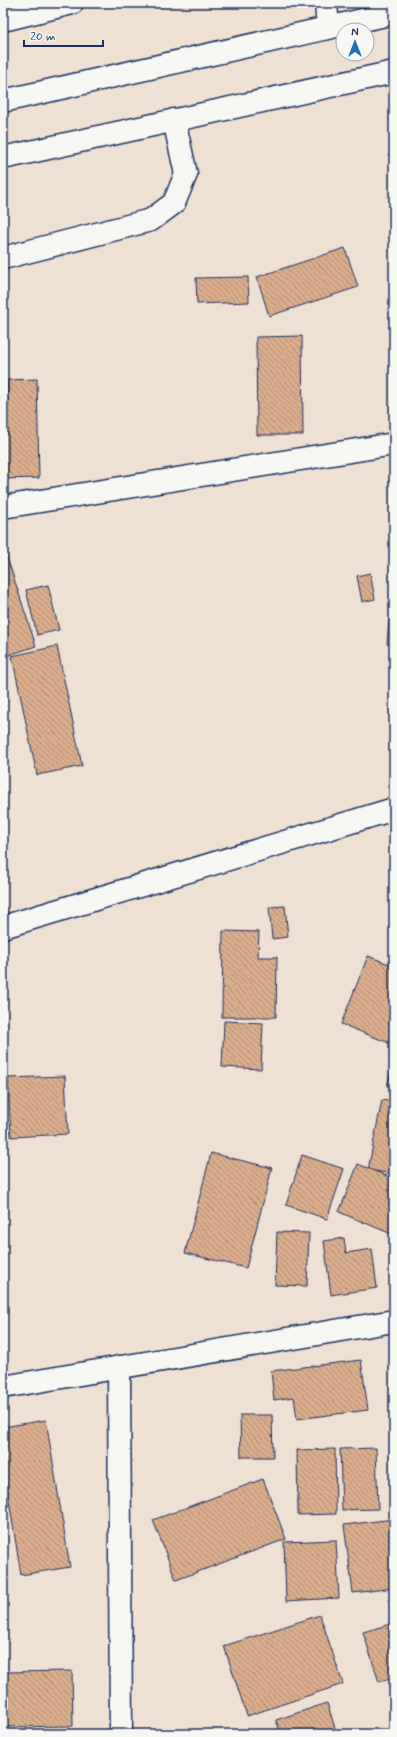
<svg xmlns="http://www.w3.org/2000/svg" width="397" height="1737" viewBox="0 0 397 1737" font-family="Mynerve,sans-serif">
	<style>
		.building { fill: url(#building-back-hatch); stroke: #1b2f5e }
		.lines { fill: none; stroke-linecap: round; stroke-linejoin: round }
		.minor-casing { stroke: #1b2f5e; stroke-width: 25 }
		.primary-casing { stroke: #1b2f5e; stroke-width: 25 }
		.minor { stroke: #f6f6f2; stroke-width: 22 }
		.primary { stroke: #f6f6f2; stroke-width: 22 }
	</style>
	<defs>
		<pattern id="building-back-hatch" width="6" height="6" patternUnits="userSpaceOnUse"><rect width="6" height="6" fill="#daad8b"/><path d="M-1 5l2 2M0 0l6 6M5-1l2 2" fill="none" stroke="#b08d75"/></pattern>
	</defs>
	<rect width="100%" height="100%" fill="#eee0d3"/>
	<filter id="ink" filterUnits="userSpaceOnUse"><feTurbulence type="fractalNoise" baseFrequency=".025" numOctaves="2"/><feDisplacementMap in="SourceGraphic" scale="8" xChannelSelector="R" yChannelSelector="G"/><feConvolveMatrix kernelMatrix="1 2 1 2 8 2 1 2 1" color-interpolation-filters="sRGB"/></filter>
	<g filter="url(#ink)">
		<!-- building -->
		<g class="building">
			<path d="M345,248l13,39 -89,29 -12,-39z"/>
			<path d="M248,277l1,25 -52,2 -1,-26z"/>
			<path d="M302,336l1,99h-46l-1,-98z"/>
			<path d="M37,379l2,99 -36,1v-73h5l-1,-26z"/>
			<path d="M3,545l33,101 -33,11z"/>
			<path d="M370,573l5,26 -13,3 -5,-26z"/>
			<path d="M48,585l11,45 -22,5 -11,-45z"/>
			<path d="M389,620h5v25l-7,-1z"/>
			<path d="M57,646l25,120 -45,9 -25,-119z"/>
			<path d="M285,906l3,31 -16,2 -3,-32z"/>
			<path d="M223,931l36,1 -1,25h19l-1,60h-54z"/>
			<path d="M368,956l26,10v79l-53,-21z"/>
			<path d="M224,1021l39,2 -2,46 -39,-2z"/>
			<path d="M392,1067l2,1v20l-7,-2z"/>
			<path d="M65,1076l3,58 -57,3 -3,-59z"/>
			<path d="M382,1100l12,2v72l-26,-4z"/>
			<path d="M211,1153l61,15 -26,100 -61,-15z"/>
			<path d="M302,1155l42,14 -17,50 -41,-14z"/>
			<path d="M358,1164l36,15v56l-55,-23z"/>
			<path d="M277,1232l32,1 -2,53 -32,-1z"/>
			<path d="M344,1238l2,15 26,-4 5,39 -46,7 -7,-54z"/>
			<path d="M361,1360l7,50 -71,9 -3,-22 -20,3 -3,-29z"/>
			<path d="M240,1415h32l1,42h-32z"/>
			<path d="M46,1420l24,147 -49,8 -18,-112v-36z"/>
			<path d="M376,1448l2,61 -36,1 -2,-61z"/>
			<path d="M335,1449l1,65 -38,1 -1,-65z"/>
			<path d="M263,1479l23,60 -110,41 -23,-60z"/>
			<path d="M394,1519v69l-41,5 -9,-68z"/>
			<path d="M336,1540l3,58 -53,3 -2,-59z"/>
			<path d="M320,1615l23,69 -96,32 -23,-70z"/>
			<path d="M394,1623v55l-15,4 -16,-50z"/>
			<path d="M72,1671l1,55 -70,1v-55z"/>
			<path d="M327,1703l10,31h-56l-5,-14z"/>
		</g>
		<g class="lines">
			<!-- minor casing -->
			<g class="minor-casing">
				<g id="minor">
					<path d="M326,3l2,25"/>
					<path d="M3,20l69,-17"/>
					<path d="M3,258l148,-38 23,-17 12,-29 -12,-54"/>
					<path d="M3,507l391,-63"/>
					<path d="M3,927l391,-118"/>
					<path d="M119,1367l2,367"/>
					<path d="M3,1387l391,-66"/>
				</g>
			</g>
			<!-- primary casing -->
			<g class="primary-casing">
				<g id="primary">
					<path d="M3,101l391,-88"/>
					<path d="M3,158l391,-86"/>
				</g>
			</g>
			<!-- minor -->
			<use href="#minor" class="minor"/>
			<!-- primary -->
			<use href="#primary" class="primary"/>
		</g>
	</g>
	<!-- margin -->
	<rect width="397" height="1737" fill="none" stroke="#f6f6f2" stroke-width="16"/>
	<rect x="8" y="8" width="381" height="1721" fill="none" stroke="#1b2f5e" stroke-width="1.5" filter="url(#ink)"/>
	<!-- north arrow -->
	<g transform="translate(355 42)"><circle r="19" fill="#f6f6f2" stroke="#9ea6b7"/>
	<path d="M0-3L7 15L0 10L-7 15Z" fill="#1f6fb2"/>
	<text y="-6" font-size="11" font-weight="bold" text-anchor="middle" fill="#1b2f5e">N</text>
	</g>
	<!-- scale -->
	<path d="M24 40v6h79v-6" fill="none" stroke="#1b2f5e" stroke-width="2"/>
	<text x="30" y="40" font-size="12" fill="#1b2f5e" stroke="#f6f6f2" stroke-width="3" paint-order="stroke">20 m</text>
</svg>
